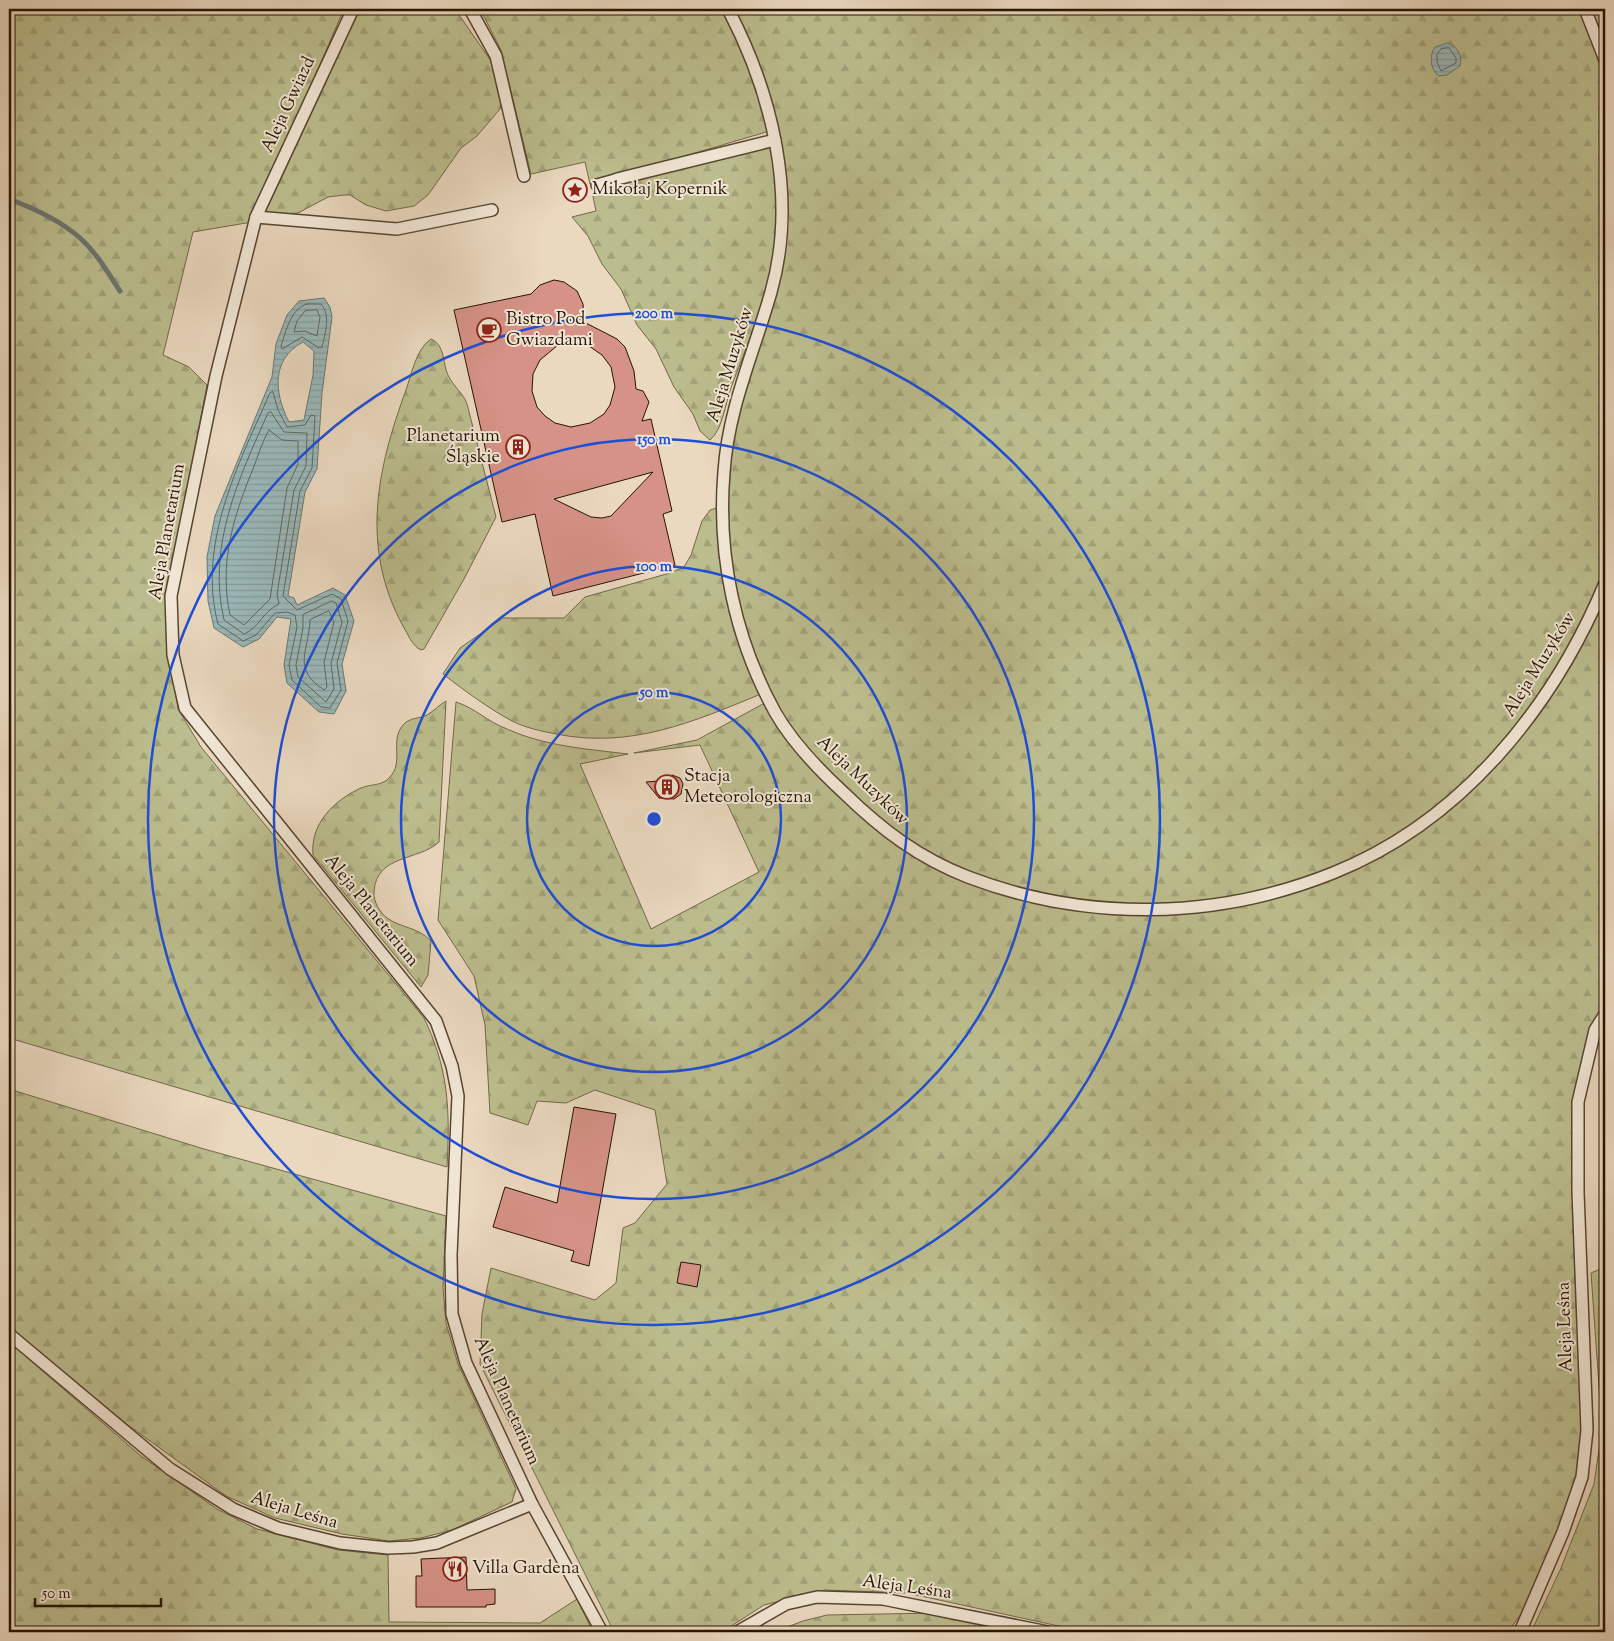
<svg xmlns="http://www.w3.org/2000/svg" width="1614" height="1641" viewBox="0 0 1614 1641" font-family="'Sorts Mill Goudy',serif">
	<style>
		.forest { fill: url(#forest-firs); stroke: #726848 }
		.water { fill: url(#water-rules); stroke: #6c7670; fill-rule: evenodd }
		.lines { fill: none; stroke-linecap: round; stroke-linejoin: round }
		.shore { stroke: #60665e; stroke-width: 1 }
		.stream { stroke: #6c7670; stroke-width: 5 }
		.building { fill: #d69287; stroke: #271401; fill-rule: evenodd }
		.pedestrian-casing { stroke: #584530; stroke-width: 14 }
		.pedestrian { stroke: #f1e6d5; stroke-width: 11 }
		.ring { fill: none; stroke: #1d4ed8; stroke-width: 2.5 }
		.labels { text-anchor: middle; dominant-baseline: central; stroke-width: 4; stroke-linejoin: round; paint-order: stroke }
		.street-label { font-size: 18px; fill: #271401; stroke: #f1e6d5 }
		.poi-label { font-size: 18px; fill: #271401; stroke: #f1e6d5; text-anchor: start }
		.centre { fill: #1d4ed8; stroke: #f1e6d5; stroke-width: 2.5 }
		.ring-label { font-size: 15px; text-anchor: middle; font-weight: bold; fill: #1d4ed8; stroke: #f1e6d5; stroke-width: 4; stroke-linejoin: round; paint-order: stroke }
	</style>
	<defs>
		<pattern id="forest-firs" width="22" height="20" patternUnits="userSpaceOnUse" patternTransform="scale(1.25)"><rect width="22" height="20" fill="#bcbd8e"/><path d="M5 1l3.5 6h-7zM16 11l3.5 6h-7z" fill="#a2a279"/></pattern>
		<pattern id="water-rules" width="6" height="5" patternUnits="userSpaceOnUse" patternTransform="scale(1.25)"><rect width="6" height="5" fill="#9ab8ba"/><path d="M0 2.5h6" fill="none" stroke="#859d9e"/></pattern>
	</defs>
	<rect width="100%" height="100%" fill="#ead8bf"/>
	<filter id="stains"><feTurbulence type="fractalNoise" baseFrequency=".004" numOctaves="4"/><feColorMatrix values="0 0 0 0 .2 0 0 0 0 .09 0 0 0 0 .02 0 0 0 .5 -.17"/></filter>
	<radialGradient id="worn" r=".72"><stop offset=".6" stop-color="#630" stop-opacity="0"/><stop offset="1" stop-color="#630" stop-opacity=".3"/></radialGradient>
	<!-- forest -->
	<g class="forest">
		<path d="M9,9h335l-92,213 -59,10 -30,123 26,12 18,18 -40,210 3,61 8,53 23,38 223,271c25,52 26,92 23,149l-438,-129z"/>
		<path d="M360,9h95l36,52 10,44 -1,4 -23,27 -16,12 -33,47 -14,11 -28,5 -20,-6 -16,-10h-6l-16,2 -30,16 -38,2z"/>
		<path d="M480,9h1125v1002l-28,96 2,79 14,240 -8,57 -35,90 -42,59h-422l-179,-39 -82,-3 -61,15 -42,27h-108l-134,-268 2,-50 9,-46 104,32 21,-17 7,-55 12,-5 32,-39 -12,-74 -60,-20 -29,13 -29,-2 -9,24 -38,-12 -5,-88 -11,-49 -36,-56 18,-218c19,6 32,20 51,27 38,17 79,20 121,25l-48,10 71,165 108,-57 -59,-127 -66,8 63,-13 75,-41 -27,-72 -11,-36 -6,-54 -1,-46 11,-97 45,-134 -10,-130 -183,54 -5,-22 -54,12 -30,-124z"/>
		<path d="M771,139c6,39 8,79 2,118 -6,45 -27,89 -42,131 -6,16 -8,41 -21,52l-10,-9 -7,-17 -19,-27 -18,-38 -19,-24 -16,-36 -19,-25 -14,-28 -16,-19 24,-6 -4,-19z"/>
		<path d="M431,339c15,6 11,26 18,38 5,10 14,16 18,27l29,113 -32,62 -40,70 -3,1c-9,-4 -13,-16 -18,-24 -43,-79 -26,-157 3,-236 6,-17 10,-41 25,-51z"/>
		<path d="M717,508l7,75 10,48 27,63c-68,28 -130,55 -205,40 -15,-3 -30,-6 -44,-13 -24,-13 -47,-30 -69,-47l17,-26 43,-30h61l21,-21 85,-24 14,-6 7,-12 11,-34 8,-11z"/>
		<path d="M446,701l-7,141c-20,19 -63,12 -65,50 -1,9 6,21 13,26 16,11 29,8 44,23l-3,34 -7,12 -108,-132c-3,-31 21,-55 48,-67 9,-4 21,-2 28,-10 16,-16 0,-37 14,-53 7,-8 16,-6 24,-10 7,-4 12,-10 19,-14z"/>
		<path d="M9,1089l195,60 242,67 -3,72 3,35 12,41 58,125 -4,13 -60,28 -31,8 -32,3 -47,-7 -67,-16 -49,-22 -98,-71 -119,-99z"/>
		<path d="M1605,1267v365h-74l30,-64 33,-84 8,-55 -11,-156z"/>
		<path d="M9,1342l132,114 76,53 40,20 81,21 50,5 1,67 151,1 37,-24 16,33h-584z"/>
		<path d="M937,1613l70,19h-233l29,-11 24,-6z"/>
	</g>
	<!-- water -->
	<g class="water">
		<path d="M1447,43c10,2 16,13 13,23l-13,9 -8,1c-9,-6 -10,-21 -4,-29z"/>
		<path d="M324,298l6,9 2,10 -10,76 -5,76 -12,23 -17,104 6,2 3,7 36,-17 12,7 9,26 -12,43 4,27 -12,23 -15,-2 -32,-29 -3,-18 7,-46 -14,-2 -18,22 -16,8 -29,-19 -6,-27 -1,-44 8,-41 57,-139 4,-33 11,-29 12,-14zM303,342l11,9 -1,24 -9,45 -15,2c-15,-29 -18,-63 14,-80z"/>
	</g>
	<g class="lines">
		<!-- shore -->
		<g class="shore">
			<path d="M1449,48l7,10v5l-15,8 -4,-9v-8l4,-5z"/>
			<path d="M307,304h14c10,10 4,30 1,43l-3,1 -17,-11 -20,12 -1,-3c5,-15 10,-38 26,-42z"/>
			<path d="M317,310l3,7 -3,19 -12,-5 -11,1 3,-11 8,-10z"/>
			<path d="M273,392l5,18 9,17 18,-2 6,-10 4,1 -3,52 -12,23 -17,105 14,14 35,-16 9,5 7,22 -11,42 4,27 -11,18 -9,-1 -29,-27 -3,-15 8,-38 -2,-12 -8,-3 -12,1 -19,22 -13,6 -25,-17c-21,-80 20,-159 52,-231z"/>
			<path d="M271,412l13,20 23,1 -1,33 -12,24 -17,104 2,10c-17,8 -20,24 -35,30l-20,-14c-17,-74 14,-140 44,-207z"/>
			<path d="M269,430l13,10 16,1v23l-11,24 -17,111 -26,26 -14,-10c-11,-51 3,-98 23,-146 5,-13 9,-27 16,-39z"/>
			<path d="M332,601l4,2 6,19 -11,41 3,26 -8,13 -28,-25 -2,-12 7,-37v-13z"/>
			<path d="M329,611l5,11 -10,40 3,25 -3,3c-33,-22 -15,-38 -14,-70z"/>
		</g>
		<!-- stream -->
		<path class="stream" d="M9,199c24,9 52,22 71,39 17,15 28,35 40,53"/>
	</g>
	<!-- building -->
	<g class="building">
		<path d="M554,280l10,2 13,9 6,13 1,18 33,17 8,8 9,24 2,18 7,2 6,11 -7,19 9,-2 21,92 -9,3 12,51 -122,31 -18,-82 -33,8 -48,-212 77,-16 9,-9zM568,343l21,3 13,9 9,12 4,20 -5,18 -6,9 -14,9 -19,4 -16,-4 -10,-7 -8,-9 -5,-16 1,-17 7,-14 18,-15zM653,472l-42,44 -9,2 -11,-1 -37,-18z"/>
		<path d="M672,775l8,3 3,6 -2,10 -7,5 -15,-1 -13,-16 13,-1z"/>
		<path d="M574,1107l42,7 -27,152 -18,-5 3,-10 -81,-24 12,-40 52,16z"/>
		<path d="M681,1262l20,3 -4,22 -20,-4z"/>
		<path d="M466,1557l1,33 28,-1v15l-9,1v2h-70v-31h6l-1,-17z"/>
	</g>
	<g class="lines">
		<!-- pedestrian casing -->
		<g class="pedestrian-casing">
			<g id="pedestrian">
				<path d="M353,9l-97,208 -40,159 -45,220 2,59 12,53 251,313 16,45 6,30 -7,159 1,59 14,49 66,141 70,128"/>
				<path d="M470,9l26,47 28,120"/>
				<path d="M728,9c44,84 70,188 43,283 -17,60 -43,117 -47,180 -7,83 11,167 51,240 17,30 44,58 69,81 38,37 75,65 124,84 118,45 248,43 365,-4 128,-51 220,-165 272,-290"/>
				<path d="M1585,9l20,51"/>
				<path d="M617,179l158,-39"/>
				<path d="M597,185l18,-5"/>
				<path d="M256,217l141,12 95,-19"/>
				<path d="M9,1334l161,135 63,40 45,19 62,15 48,5 25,-1 24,-4 95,-39"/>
				<path d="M737,1632l49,-28 31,-7 66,2 165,33"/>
				<path d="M1520,1632l43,-100 19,-55 5,-47 -9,-238v-90l17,-72 10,-16"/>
			</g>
		</g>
		<!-- pedestrian -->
		<use href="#pedestrian" class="pedestrian"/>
	</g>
	<!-- distance rings -->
	<g class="ring">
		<circle cx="654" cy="819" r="127"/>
		<circle cx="654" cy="819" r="253"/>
		<circle cx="654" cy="819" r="380"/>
		<circle cx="654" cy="819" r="506"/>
	</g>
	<!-- icons -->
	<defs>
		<g id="sight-ring" transform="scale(1.25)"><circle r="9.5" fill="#f1e6d5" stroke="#8f2418" stroke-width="1.5"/><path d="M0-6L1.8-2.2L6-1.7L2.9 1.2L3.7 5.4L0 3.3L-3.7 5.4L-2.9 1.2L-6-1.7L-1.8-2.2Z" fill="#8f2418"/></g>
		<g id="cafe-ring" transform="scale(1.25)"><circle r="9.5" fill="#f1e6d5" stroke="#8f2418" stroke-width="1.5"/><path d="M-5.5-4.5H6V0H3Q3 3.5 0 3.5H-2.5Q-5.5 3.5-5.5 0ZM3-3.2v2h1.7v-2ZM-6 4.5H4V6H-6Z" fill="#8f2418"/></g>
		<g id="building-ring" transform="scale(1.25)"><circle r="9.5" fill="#f1e6d5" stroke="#8f2418" stroke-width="1.5"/><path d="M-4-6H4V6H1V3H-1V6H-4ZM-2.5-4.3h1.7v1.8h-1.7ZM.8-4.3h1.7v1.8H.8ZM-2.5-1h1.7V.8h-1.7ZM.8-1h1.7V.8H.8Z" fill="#8f2418"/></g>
		<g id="restaurant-ring" transform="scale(1.25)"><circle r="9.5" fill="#f1e6d5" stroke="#8f2418" stroke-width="1.5"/><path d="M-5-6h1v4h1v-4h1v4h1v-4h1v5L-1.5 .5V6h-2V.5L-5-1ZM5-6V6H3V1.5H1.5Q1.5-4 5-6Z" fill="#8f2418"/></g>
	</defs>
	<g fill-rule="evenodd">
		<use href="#sight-ring" x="575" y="190"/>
		<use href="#cafe-ring" x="489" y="330"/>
		<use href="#building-ring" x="518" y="447"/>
		<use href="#building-ring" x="667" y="787"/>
		<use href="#restaurant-ring" x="455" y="1569"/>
	</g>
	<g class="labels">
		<!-- street labels -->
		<g class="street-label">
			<text transform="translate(289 105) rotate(-65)">Aleja Gwiazd</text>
			<text transform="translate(731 365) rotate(-73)">Aleja Muzyków</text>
			<text transform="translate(168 532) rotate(-80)">Aleja Planetarium</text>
			<text transform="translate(1540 665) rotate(-58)">Aleja Muzyków</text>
			<text transform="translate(862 781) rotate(44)">Aleja Muzyków</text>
			<text transform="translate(371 911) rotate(51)">Aleja Planetarium</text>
			<text transform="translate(1566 1327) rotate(-92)">Aleja Leśna</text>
			<text transform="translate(506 1401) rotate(66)">Aleja Planetarium</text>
			<text transform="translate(294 1511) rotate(17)">Aleja Leśna</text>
			<text transform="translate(907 1588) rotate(8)">Aleja Leśna</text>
		</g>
		<!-- poi labels -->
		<g class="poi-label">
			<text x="592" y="190">Mikołaj Kopernik</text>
			<text x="506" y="320">Bistro Pod<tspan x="506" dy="21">Gwiazdami</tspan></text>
			<text x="500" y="437" text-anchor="end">Planetarium<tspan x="500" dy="21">Śląskie</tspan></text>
			<text x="684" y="777">Stacja<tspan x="684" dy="21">Meteorologiczna</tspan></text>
			<text x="472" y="1569">Villa Gardena</text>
		</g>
	</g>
	<circle cx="654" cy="819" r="8" class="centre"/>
	<g class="ring-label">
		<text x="654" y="318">200 m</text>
		<text x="654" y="444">150 m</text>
		<text x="654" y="571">100 m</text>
		<text x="654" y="697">50 m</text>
	</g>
	<!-- margin -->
	<rect width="1614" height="1641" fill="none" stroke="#ead8bf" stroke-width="30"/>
	<rect x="10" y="10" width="1594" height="1621" fill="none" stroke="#271401" stroke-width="2.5"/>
	<rect x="15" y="15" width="1584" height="1611" fill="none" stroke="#271401"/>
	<!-- scale -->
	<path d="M35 1598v8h126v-8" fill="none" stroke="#271401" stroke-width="2.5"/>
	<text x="42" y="1598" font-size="15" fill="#271401" stroke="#f1e6d5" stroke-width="4" paint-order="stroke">50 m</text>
	<rect width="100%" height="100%" filter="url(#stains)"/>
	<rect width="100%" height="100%" fill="url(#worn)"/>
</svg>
